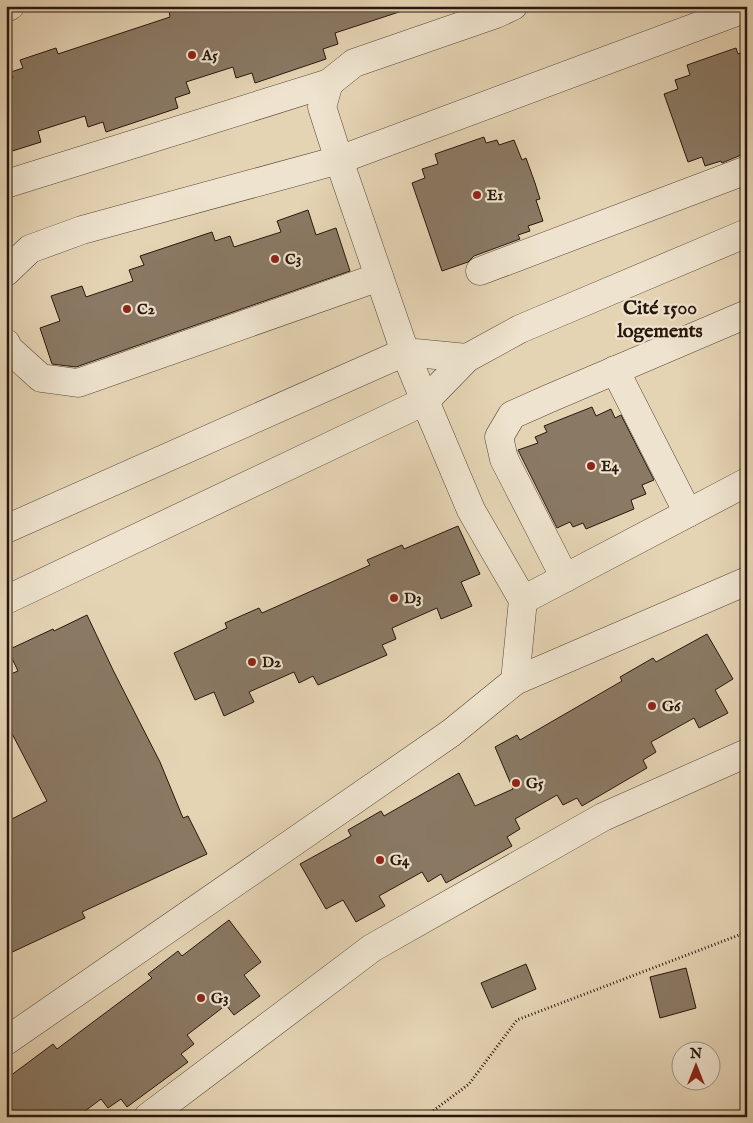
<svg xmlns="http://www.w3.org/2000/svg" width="753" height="1123" viewBox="0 0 753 1123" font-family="'IM FELL English',serif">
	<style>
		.building { fill: #8a7964; stroke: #28170d }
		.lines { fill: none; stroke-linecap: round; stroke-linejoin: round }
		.minor-casing { stroke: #574637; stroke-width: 29 }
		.path { stroke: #28170d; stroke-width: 3; stroke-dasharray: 1 2.5; stroke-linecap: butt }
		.minor { stroke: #eee3ce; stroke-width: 28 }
		.poi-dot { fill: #8f2418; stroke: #eee3ce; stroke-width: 2 }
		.labels { text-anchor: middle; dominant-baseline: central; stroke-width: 4.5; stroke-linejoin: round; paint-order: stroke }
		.poi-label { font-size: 15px; font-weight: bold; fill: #28170d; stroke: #eee3ce; text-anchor: start }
		.district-label { font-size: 20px; font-weight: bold; fill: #28170d; stroke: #eee3ce }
	</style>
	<rect width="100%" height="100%" fill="#e5d4b4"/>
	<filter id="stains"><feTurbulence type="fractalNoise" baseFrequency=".004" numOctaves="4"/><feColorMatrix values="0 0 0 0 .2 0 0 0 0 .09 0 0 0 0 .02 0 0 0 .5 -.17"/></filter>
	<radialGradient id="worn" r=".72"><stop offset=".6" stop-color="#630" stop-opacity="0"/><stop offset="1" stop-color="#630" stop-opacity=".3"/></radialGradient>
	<!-- building -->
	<g class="building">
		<path d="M184,6h217l1,5 -67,22 3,11 -15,5 3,10 -71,24 -3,-10 -16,5 -3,-11 -47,15 4,11 -15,5 3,10 -72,24 -3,-10 -15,5 -3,-11 -47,15 3,11 -35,11v-73l7,-2 -2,-6 12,-4 -3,-8 36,-12 2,6 112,-37 -1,-6z"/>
		<path d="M736,48l2,6 9,-3v104h-6l-19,8 -1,-2 -16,5 -3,-9 -14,5 -24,-68 14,-5 -3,-9 15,-5 -3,-10z"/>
		<path d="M484,137l2,6 11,-3 2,5 15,-5 8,20 4,-2 9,25 5,16 -4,1 7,21 -15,5 2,5 -12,4 2,4 -46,17 -6,6 -26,9 -30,-88 13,-5 -3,-9 16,-5 -3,-10z"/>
		<path d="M308,210l8,25 20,-7 14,43 -274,96 -24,-3 -12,-36 20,-7 -9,-25 31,-10 4,11 47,-16 -4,-11 15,-5 -4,-9 72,-24 3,9 15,-5 4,11 47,-15 -4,-11z"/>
		<path d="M592,407l4,9 15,-7 4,9 6,-3 33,65 -12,5 4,9 -15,6 3,9 -48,20 -3,-6 -10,4 -3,-5 -13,6 -39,-78 20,-7 -3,-6 12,-5 -3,-6z"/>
		<path d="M458,526l22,48 -19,8 11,24 -31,13 -4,-11 -45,20 4,11 -14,6 5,10 -69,30 -5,-9 -14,7 -5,-11 -45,20 5,10 -30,14 -10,-24 -19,8 -21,-47 53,-25 -2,-5 34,-15 3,5 108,-48 -3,-5 35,-15 2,4z"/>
		<path d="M87,615l26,55 47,92 23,56 5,-2 19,38 -125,58 3,6 -79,37v-133l41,-21 -41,-79v-46l12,-5 -10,-21 45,-21 1,2z"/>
		<path d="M707,634l26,45 -18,11 13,23 -29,15 -5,-10 -43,24 5,10 -13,8 4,8 -65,38 -5,-8 -14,7 -6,-10 -42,24 5,10 -13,8 5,9 -66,37 -5,-9 -13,8 -6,-10 -43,24 6,10 -29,16 -13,-22 -17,9 -26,-45 51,-28 -3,-6 33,-19 3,5 75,-43 16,33 38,-17 -18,-42 22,-12 3,5 102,-59 -2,-4 33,-19 3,4z"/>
		<path d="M229,920l32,42 -17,13 16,21 -26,19 -8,-10 -39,30 7,9 -13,10 7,8 -61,45 -6,-8 -13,9 -7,-9 -24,18h-71v-38l47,-35 4,5 95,-71 -4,-4 30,-23 4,5z"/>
		<path d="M526,964l10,25 -44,19 -11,-25z"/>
		<path d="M686,968l10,40 -36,10 -10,-41z"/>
	</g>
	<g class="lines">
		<!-- minor casing -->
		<g class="minor-casing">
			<g id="minor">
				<path d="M6,8l4,-2"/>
				<path d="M6,184l323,-101"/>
				<path d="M480,271l267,-101"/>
				<path d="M6,272l24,-23 52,-19 257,-70 400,-149 8,1"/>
				<path d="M6,343l2,5 33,30 37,5 301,-106"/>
				<path d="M615,370l73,143"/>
				<path d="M6,529l399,-177 62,6"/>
				<path d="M565,578l-61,-119 -5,-22 13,-22 36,-16 199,-85"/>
				<path d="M6,600l419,-199 42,-43 53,-29 227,-96"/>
				<path d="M523,600l224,-118"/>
				<path d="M515,681l232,-100"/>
				<path d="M6,1041l445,-308 64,-52 8,-81 -52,-90 -46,-109 -20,-49 -66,-192 -17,-53 7,-24 25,-20 142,-49 17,-8"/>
				<path d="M148,1117l224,-169 231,-131 144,-64"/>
			</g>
		</g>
		<!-- path -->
		<path class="path" d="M425,1117l44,-33 48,-64 230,-88"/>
		<!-- minor -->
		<use href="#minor" class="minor"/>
	</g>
	<!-- markers -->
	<g class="poi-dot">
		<circle cx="192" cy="55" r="5"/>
		<circle cx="477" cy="195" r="5"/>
		<circle cx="275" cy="259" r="5"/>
		<circle cx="127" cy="309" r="5"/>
		<circle cx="591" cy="466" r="5"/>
		<circle cx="394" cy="598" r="5"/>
		<circle cx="252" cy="662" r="5"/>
		<circle cx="652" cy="706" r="5"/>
		<circle cx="516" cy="783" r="5"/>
		<circle cx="380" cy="860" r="5"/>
		<circle cx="201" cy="998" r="5"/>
	</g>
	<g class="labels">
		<!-- poi labels -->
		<g class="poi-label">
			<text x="202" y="55">A5</text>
			<text x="487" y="195">E1</text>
			<text x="285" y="259">C3</text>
			<text x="137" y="309">C2</text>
			<text x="601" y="466">E4</text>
			<text x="404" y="598">D3</text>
			<text x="262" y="662">D2</text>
			<text x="662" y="706">G6</text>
			<text x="526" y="783">G5</text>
			<text x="390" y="860">G4</text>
			<text x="211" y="998">G3</text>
		</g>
		<!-- district labels -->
		<g class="district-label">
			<text x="660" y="308">Cité 1500<tspan x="660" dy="23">logements</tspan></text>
		</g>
	</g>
	<!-- margin -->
	<rect width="753" height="1123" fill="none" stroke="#e5d4b4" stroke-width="25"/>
	<rect x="8" y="8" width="738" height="1108" fill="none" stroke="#28170d" stroke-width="2.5"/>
	<rect x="12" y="12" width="728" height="1098" fill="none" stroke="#28170d"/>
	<!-- north arrow -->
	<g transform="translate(696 1066)"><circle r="24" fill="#eee3ce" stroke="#9f9181"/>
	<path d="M0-4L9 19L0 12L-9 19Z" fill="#8f2418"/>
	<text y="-8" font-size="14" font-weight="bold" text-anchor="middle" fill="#28170d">N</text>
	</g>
	<rect width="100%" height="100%" filter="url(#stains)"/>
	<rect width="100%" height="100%" fill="url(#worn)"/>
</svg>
